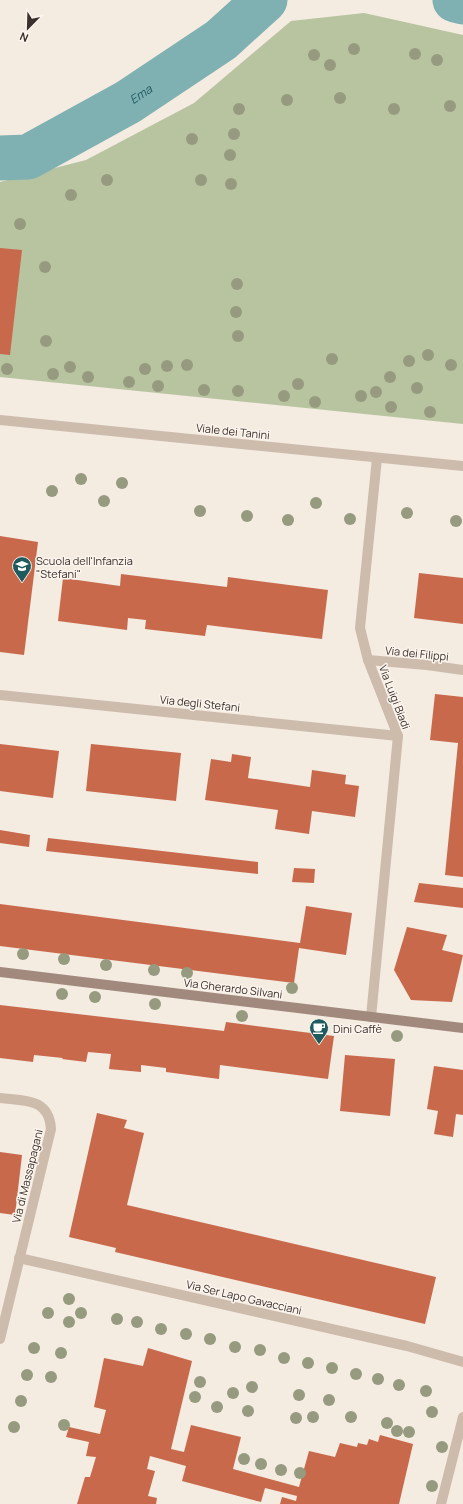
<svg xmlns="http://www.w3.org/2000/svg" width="463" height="1504" viewBox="0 0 463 1504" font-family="Manrope,sans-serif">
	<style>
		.green { fill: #b8c4a0 }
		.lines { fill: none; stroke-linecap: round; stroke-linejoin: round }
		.river { stroke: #7fb0b2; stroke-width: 45 }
		.building { fill: #c8694b }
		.lane { stroke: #cdbbac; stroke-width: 10 }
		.street { stroke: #cdbbac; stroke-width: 10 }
		.secondary { stroke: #a18a7d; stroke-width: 10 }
		.tree { fill: #969b7f }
		.labels { text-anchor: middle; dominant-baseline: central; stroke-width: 3; stroke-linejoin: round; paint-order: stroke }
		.street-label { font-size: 11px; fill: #3b302b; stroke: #fbf5ee }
		.poi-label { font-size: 11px; fill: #3b302b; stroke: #fbf5ee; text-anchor: start }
		.water-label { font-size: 12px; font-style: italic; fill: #1f5a5e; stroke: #fbf5ee }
	</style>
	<rect width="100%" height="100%" fill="#f4ebe1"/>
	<!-- green -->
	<path class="green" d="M364,13l99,22v389l-463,-47v-195l86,-22 108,-57 97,-82z"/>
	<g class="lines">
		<!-- river -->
		<g class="river">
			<path d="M455,0l8,2"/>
			<path id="s1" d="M0,158l28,-1 100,-55 93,-62 44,-40"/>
		</g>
	</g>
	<!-- building -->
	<g class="building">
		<path d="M0,248l22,2 -12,105 -10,-1z"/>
		<path d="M0,536l38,6 -14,113 -24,-3z"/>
		<path d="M419,573l44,5v46l-49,-6z"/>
		<path d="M121,574l106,13 1,-10 100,13 -6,49 -115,-14 -2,11 -60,-7 1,-9 -18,-2 -1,12 -69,-9 5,-43 57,8z"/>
		<path d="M435,694l28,3v180l-18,-2 13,-132 -28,-3z"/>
		<path d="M0,744l59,7 -6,47 -53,-7z"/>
		<path d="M91,744l90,9 -5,48 -90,-10z"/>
		<path d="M232,754l19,3 -3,21 62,9 2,-17 34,5 -1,9 14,2 -4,31 -43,-6 -3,23 -34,-5 3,-19 -73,-10 6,-41 20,3z"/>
		<path d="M0,830l30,5 -1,12 -29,-4z"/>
		<path d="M48,838l210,24v12l-212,-23z"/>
		<path d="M294,868l21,1 -1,14 -22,-1z"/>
		<path d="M419,883l44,5v20l-49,-6z"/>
		<path d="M0,904l300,39 6,-37 46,7 -6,42 -47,-7 -5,35 -294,-37z"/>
		<path d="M407,927l40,8 -5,15 21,5 -11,47 -41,-2 -17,-30z"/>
		<path d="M0,1005l224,26 2,-9 108,14 -6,43 -108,-14 -1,14 -53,-7v-4l-25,-3v7l-32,-3 2,-15 -23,-2 -2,10 -24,-3 1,-1 -29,-3 -1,7 -33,-4z"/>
		<path d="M345,1055l50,4 -5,57 -50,-5z"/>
		<path d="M434,1066l29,4v45l-7,-1 -3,23 -19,-3 4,-23 -11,-2z"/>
		<path d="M97,1113l30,7 -3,8 20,5 -17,72 309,72 -11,47 -310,-72 1,-4 -47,-11z"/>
		<path d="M0,1152l22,3 -7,60 -15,-2z"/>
		<path d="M148,1348l44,13 -21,88 13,3 7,-27 50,12 -8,32 66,18 10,-36 26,6 5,-14 17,4 1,-4 9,2 2,-6 9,3 2,-7 33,9 -14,60h-119l2,-7 14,4 1,-5 -32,-8 -4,14 -79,-21 4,-15 -36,-10 -3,13 8,2 -7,25 9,2 -1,6h-79l8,-27h5l6,-20 -10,-1 3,-14 -23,-5 3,-10 31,7 6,-24 -12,-3 10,-49 39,8z"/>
	</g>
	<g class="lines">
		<!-- lane -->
		<path class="lane" d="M441,1504l22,-87"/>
		<!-- street -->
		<g class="street">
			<path d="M0,420l463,46"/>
			<path d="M368,660l59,5 36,5"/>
			<path d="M0,695l398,41"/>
			<path d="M371,1017l27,-281 -30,-76 -8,-32 17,-170"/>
			<path d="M0,1098c25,3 49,0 51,31l-51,210"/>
			<path d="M19,1258l388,88 56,16"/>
		</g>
		<!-- secondary -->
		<path class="secondary" d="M0,972l463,56"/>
	</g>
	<!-- trees -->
	<g class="tree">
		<circle cx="354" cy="49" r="6"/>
		<circle cx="415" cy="54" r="6"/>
		<circle cx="314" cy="55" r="6"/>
		<circle cx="437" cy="60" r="6"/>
		<circle cx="330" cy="65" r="6"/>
		<circle cx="340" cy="98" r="6"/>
		<circle cx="287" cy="100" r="6"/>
		<circle cx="450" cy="106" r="6"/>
		<circle cx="239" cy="109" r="6"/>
		<circle cx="394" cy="109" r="6"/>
		<circle cx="234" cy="134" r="6"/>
		<circle cx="192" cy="139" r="6"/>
		<circle cx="230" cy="155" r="6"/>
		<circle cx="107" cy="180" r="6"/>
		<circle cx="201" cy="180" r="6"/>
		<circle cx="231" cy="184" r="6"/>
		<circle cx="71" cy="195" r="6"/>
		<circle cx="20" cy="224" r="6"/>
		<circle cx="45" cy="267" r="6"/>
		<circle cx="237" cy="284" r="6"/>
		<circle cx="236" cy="312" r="6"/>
		<circle cx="238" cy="336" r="6"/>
		<circle cx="46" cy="341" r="6"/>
		<circle cx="428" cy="355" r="6"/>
		<circle cx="332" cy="359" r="6"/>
		<circle cx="409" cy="361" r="6"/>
		<circle cx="187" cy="365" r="6"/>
		<circle cx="451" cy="365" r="6"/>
		<circle cx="167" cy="366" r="6"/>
		<circle cx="70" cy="367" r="6"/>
		<circle cx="7" cy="369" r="6"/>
		<circle cx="145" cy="369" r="6"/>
		<circle cx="53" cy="374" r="6"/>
		<circle cx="88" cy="377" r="6"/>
		<circle cx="390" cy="377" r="6"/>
		<circle cx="129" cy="382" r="6"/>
		<circle cx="298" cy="384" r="6"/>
		<circle cx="158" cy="386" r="6"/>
		<circle cx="417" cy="388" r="6"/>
		<circle cx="204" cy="390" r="6"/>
		<circle cx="238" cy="391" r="6"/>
		<circle cx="376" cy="392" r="6"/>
		<circle cx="284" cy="396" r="6"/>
		<circle cx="361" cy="396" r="6"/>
		<circle cx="315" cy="402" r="6"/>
		<circle cx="391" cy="407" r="6"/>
		<circle cx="430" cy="412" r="6"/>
		<circle cx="81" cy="479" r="6"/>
		<circle cx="122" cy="483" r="6"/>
		<circle cx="52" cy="491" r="6"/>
		<circle cx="104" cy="501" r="6"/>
		<circle cx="316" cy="503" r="6"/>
		<circle cx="200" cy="511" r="6"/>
		<circle cx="407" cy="513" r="6"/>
		<circle cx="247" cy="516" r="6"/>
		<circle cx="350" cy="519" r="6"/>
		<circle cx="288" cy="520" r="6"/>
		<circle cx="456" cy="521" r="6"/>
		<circle cx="23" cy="954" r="6"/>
		<circle cx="64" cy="959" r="6"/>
		<circle cx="106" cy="965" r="6"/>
		<circle cx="154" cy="970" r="6"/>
		<circle cx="187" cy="973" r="6"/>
		<circle cx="292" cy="988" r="6"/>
		<circle cx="62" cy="994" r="6"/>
		<circle cx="95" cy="997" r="6"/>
		<circle cx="155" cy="1004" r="6"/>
		<circle cx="242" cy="1016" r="6"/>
		<circle cx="397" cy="1036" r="6"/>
		<circle cx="69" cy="1299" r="6"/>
		<circle cx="48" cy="1313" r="6"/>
		<circle cx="81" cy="1313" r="6"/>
		<circle cx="117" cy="1319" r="6"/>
		<circle cx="69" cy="1322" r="6"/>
		<circle cx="137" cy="1322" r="6"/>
		<circle cx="161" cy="1329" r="6"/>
		<circle cx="186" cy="1334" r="6"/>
		<circle cx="210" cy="1339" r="6"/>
		<circle cx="235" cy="1347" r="6"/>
		<circle cx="34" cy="1348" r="6"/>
		<circle cx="260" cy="1350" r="6"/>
		<circle cx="61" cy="1353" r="6"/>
		<circle cx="284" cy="1358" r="6"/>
		<circle cx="308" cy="1363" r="6"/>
		<circle cx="332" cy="1368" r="6"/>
		<circle cx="356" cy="1374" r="6"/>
		<circle cx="27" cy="1375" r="6"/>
		<circle cx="51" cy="1377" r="6"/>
		<circle cx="378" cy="1379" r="6"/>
		<circle cx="200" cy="1382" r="6"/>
		<circle cx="399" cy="1385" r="6"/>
		<circle cx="252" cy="1387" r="6"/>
		<circle cx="426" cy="1391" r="6"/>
		<circle cx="233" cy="1393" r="6"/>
		<circle cx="299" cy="1395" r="6"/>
		<circle cx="195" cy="1397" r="6"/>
		<circle cx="329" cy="1400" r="6"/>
		<circle cx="21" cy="1401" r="6"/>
		<circle cx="217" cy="1407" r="6"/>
		<circle cx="248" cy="1411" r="6"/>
		<circle cx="432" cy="1412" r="6"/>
		<circle cx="313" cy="1417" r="6"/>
		<circle cx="351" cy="1417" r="6"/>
		<circle cx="296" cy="1418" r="6"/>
		<circle cx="387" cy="1423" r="6"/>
		<circle cx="64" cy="1425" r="6"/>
		<circle cx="14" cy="1427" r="6"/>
		<circle cx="397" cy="1431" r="6"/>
		<circle cx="409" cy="1432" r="6"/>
		<circle cx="442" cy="1447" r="6"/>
		<circle cx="244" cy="1459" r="6"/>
		<circle cx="261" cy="1464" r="6"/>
		<circle cx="281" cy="1470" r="6"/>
		<circle cx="300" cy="1473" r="6"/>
		<circle cx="432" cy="1486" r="6"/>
	</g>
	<!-- icons -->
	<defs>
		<g id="school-pin" transform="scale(1)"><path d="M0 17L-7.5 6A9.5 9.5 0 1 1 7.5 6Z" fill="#1f5a5e" stroke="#fbf5ee"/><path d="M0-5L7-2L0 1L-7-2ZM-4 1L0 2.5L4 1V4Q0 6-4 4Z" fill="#fff"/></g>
		<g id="cafe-pin" transform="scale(1)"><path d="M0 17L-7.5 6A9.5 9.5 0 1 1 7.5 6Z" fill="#1f5a5e" stroke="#fbf5ee"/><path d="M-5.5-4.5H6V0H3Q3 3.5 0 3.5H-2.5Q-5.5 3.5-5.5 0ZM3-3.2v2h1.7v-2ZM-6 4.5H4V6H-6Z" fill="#fff"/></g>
	</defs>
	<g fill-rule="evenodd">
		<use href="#school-pin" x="22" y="566"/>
		<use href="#cafe-pin" x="319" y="1028"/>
	</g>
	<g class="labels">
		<!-- street labels -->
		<g class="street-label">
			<text transform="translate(233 431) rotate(6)">Viale dei Tanini</text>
			<text transform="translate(417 653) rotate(6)">Via dei Filippi</text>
			<text transform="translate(395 697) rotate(69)">Via Luigi Biadi</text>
			<text transform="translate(200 703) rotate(6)">Via degli Stefani</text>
			<text transform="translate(233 988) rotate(7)">Via Gherardo Silvani</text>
			<text transform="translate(27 1176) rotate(-76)">Via di Massapagani</text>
			<text transform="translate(244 1297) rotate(13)">Via Ser Lapo Gavacciani</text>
		</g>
		<!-- poi labels -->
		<g class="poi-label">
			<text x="36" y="560">Scuola dell'Infanzia<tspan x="36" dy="13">"Stefani"</tspan></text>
			<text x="333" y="1028">Dini Caffè</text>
		</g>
		<!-- water labels -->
		<g class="water-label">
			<text stroke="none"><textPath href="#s1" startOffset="157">Ema</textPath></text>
		</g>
	</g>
	<!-- north arrow -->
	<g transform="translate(28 28) rotate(203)" stroke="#fbf5ee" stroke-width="3" paint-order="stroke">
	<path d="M0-3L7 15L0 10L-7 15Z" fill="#3b302b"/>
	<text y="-6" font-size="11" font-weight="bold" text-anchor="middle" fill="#3b302b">N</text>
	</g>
</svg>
